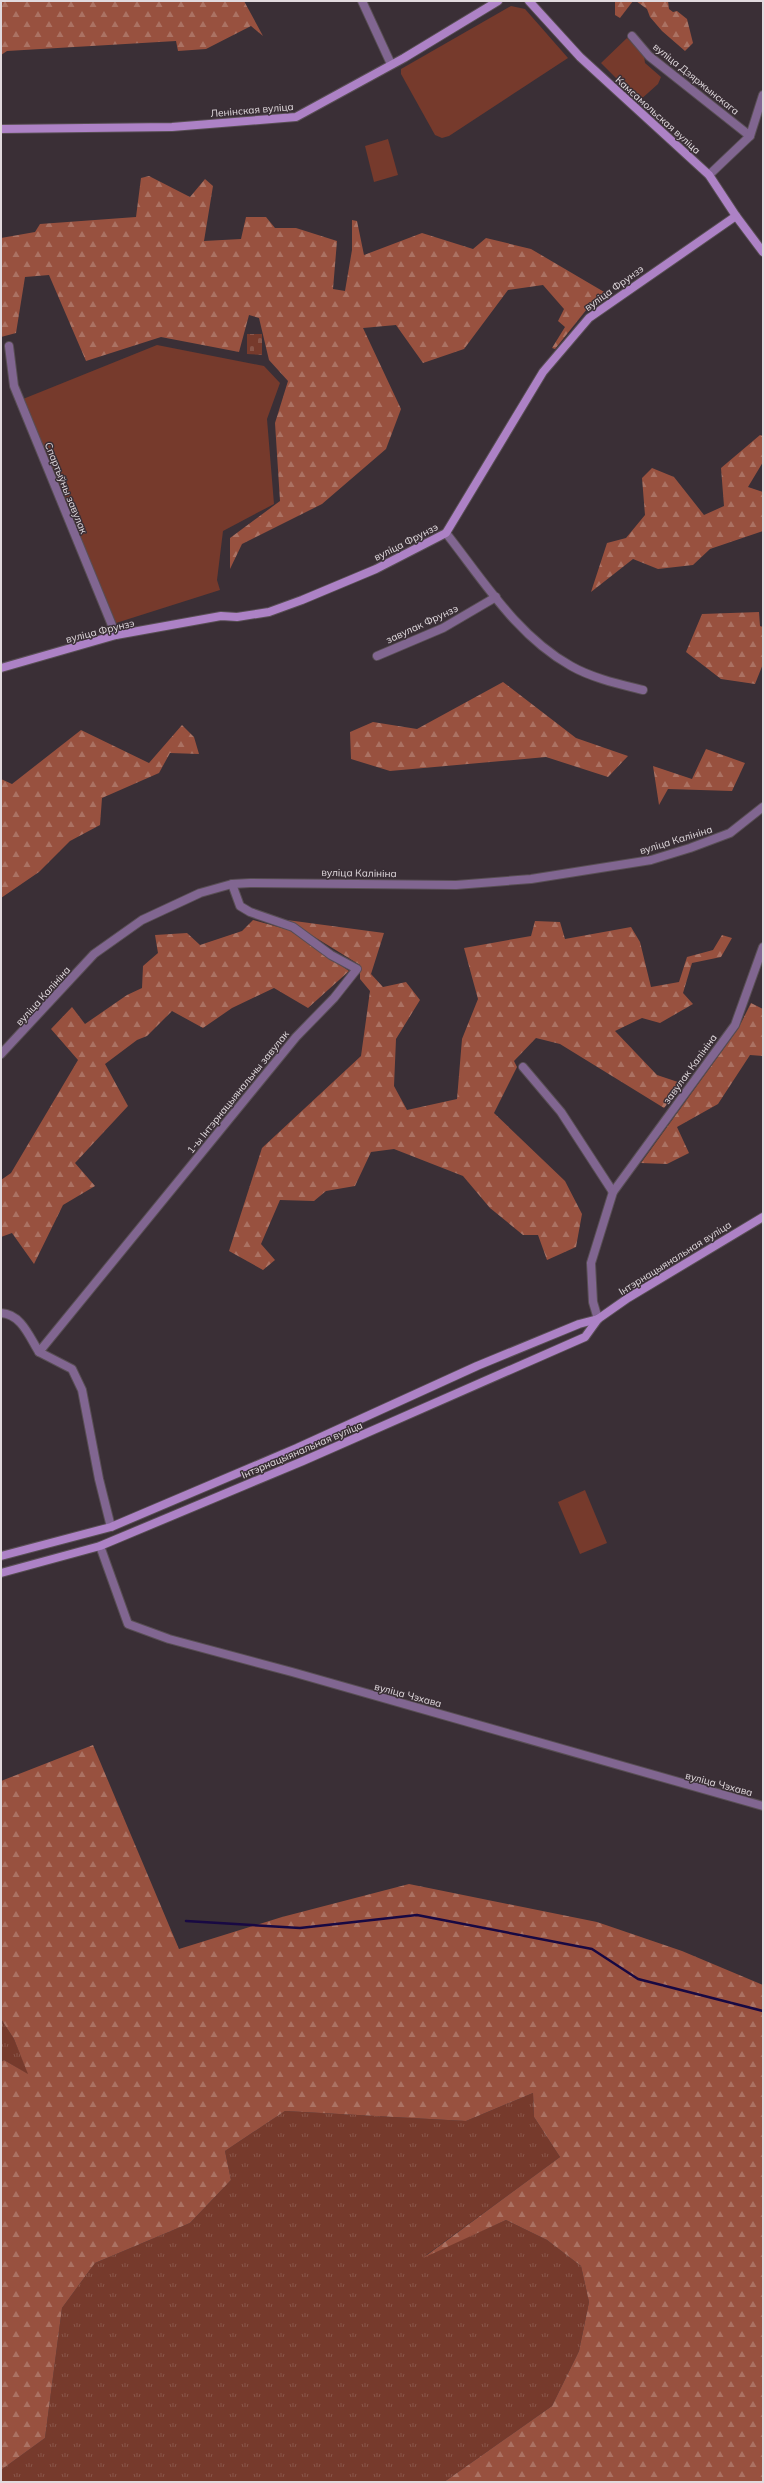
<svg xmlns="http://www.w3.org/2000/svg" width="764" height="2483" viewBox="0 0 764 2483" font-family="Mulish,sans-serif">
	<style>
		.grass { fill: url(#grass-tufts) }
		.forest { fill: url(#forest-firs) }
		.cemetery { fill: url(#cemetery-stones) }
		.park { fill: #763a2c }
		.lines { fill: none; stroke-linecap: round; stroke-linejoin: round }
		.stream { stroke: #180943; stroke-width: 2.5 }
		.street-casing { stroke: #584e54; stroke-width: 10 }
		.secondary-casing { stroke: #584e54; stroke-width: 10 }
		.street { stroke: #816691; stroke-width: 8 }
		.secondary { stroke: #ad82c6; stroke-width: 8 }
		.labels { text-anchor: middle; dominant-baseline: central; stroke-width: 3; stroke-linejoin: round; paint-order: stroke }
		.street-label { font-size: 10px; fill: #e1dade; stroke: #3a2f36 }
	</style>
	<defs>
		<pattern id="grass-tufts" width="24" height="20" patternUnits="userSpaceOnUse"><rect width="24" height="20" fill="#763a2c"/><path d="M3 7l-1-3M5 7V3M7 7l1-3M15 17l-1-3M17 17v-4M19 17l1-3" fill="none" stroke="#89564a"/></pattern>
		<pattern id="forest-firs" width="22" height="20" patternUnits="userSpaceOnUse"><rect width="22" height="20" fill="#98513f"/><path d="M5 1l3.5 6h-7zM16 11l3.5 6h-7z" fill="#ab7263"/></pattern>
		<pattern id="cemetery-stones" width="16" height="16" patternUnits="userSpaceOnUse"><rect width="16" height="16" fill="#763a2c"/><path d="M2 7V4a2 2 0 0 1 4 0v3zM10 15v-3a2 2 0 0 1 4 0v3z" fill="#89564a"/></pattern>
	</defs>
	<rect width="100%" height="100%" fill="#3a2f36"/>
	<!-- grass -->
	<g class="grass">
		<path d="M1,2019l13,20 15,36 -25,-15 -3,2z"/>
		<path d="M533,2093l1,24 26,40 -135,99 81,-36 41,20 34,26 8,36 -10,49 -27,55 -108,76h-443v-12l44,-32 17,-130 33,-45 95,-40 41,-43 -6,-29 60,-40 181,10z"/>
	</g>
	<!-- forest -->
	<g class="forest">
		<path d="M1,1h243l19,35 -12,-10 -45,23 -28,2 -2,-10 -169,10 -6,4z"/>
		<path d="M615,1h18l-13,17 -5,-3z"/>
		<path d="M636,1h32l1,8 4,3 4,-1 10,8 6,24 -8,8 -23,-20 -12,-14 -3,-8z"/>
		<path d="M149,176l41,21 15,-18 8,7 -9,55 37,-2 5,-22h20l9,11h21l41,13 -4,48 12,2 7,-41v-30l5,1 7,34 58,-22 51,16 13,-11 45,11 80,47 -24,13 -32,40 -3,-1 13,-21 -7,-6 6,-12 -21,-24 -35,5 -44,59 -41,14 -27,-38 -33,3 38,81 -15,40 -64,55 -80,40 -12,25v-31l50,-37 -5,-78 13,-42 -19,-21 -10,-42 -10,-3 -10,37 -78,-15 -75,24 -37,-86 -24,2 -9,56 -15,4v-99l34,-6 5,-8 96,-7 5,-39z"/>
		<path d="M760,435l3,1v26l-15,25 15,5v39l-53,18 -17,16 -35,4 -25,-10 -42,33 16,-49 19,-5 19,-23 -3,-37 10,-10 22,9 30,38 20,-9 -3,-38z"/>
		<path d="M759,612l1,14 3,1v37l-8,20 -34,-5 -35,-27 16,-38z"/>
		<path d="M503,682l73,56 52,18 -20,21 -62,-20 -156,14 -39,-12 -1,-27 23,-10 44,7z"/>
		<path d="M182,725l12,12 5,17 -29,-1 -11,20 -57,25 -2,27 -30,16 -31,31 -38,26v-119l11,5 69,-54 68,33z"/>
		<path d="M706,749l39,14 -13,28 -64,-2 -9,16 -6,-39 39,13z"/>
		<path d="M253,920l36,10 60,41 -41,37 -34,-20 -42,20 -29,20 -31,-17 -25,25 -10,4 -32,24 23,42 -53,57 20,23 -32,19 -29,59 -22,-31 -11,4v-57l10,-7 67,-113 -27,-31 21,-22 13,17 42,-29 15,-7 1,-22 15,-13 -3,-18 32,-2 13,12 42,-14z"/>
		<path d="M287,920l97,13 -13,41 12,13 23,-5 14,18 -24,39 -2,47 13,24 50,-11 5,-60 16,-40 -14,-51 67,-12 4,-15 25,1 5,17 66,-12 9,15 11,45 28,-5 8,-25 26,-7 9,-15 10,3 -11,19 -29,6 -9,30 10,11 -33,19 -18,-5 -27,13 42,44 27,9 -20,24 -104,-64 -24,-6 -22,23 3,6 -23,46 71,68 17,33 -6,33 -29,13 -9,-25h-15l-33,-27 -27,-32 -69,-27 -23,3 -16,34 -29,5 -12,10 -34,-1 -19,44 14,16 -12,10 -34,-19 33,-103 99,-92 9,-65 -10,-12v-14z"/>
		<path d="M751,1003l12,6v47l-13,-1 -32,49 -41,23 12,26 -22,11 -26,-1 97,-134z"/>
		<path d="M93,1745l86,204 103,-32 127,-33 188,38 85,29 81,34v497h-319l108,-76 27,-55 10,-49 -8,-36 -34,-26 -41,-20 -83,38 137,-101 -26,-40 -1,-24 -67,28 -181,-10 -60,40 6,29 -41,43 -95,40 -33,45 -17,130 -44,32v-408l3,-2 24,14 -14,-35 -13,-20v-238z"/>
	</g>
	<!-- cemetery -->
	<path class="cemetery" d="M247,334h15v21l-15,-1z"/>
	<!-- park -->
	<g class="park">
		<path d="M511,6l14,3 43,49 -119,78 -7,2 -7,-3 -34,-61v-5z"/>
		<path d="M627,38l17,18 1,7 16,14 -3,7 -19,17 -38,-38z"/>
		<path d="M388,139l10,36 -24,7 -9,-36z"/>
		<path d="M157,345l102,20 5,1 16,17 -13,36 7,85 -51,27 -6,49 3,10 -104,33 -93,-224z"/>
		<path d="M585,1490l22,53 -27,11 -22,-52z"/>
	</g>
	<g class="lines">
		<!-- stream -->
		<path class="stream" d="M186,1921l114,7 117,-13 175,34 46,30 125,32"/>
		<!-- street casing -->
		<g class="street-casing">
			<g id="street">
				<path d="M362,1l29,63"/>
				<path d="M632,36l17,20 101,80"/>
				<path d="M709,175l41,-39 13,-41"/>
				<path d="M9,346l5,40 102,249"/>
				<path d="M446,533c37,47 71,103 125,133 21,12 48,18 72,24"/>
				<path d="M377,656l66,-28 53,-31"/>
				<path d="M1,1054l93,-100 48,-34 58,-27 32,-9 18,-1 206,2 75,-6 120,-19 39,-12 40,-15 33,-26"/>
				<path d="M523,1067l38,45 52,80"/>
				<path d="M1,1313c20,1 28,23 38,39l257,-315 38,-39 23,-29 -26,-14 -38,-28 -43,-15 -10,-6 -8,-22"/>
				<path d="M598,1319l-5,-17 -2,-39 22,-71 122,-167 28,-78"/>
				<path d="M39,1352l33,17 10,21 17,89 12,48"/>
				<path d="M100,1546l28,78 41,15 123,33 471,134"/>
			</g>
		</g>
		<!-- secondary casing -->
		<g class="secondary-casing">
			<g id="secondary">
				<path d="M529,1l51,56 129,118 27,41 27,36"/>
				<path d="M1,129l171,-2 124,-10 108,-59 94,-57"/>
				<path d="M1,668l115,-33 105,-19 16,1 32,-5 33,-12 74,-31 70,-36 97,-161 46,-54 147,-102"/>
				<path d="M1,1556l110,-29 186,-79 180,-82 102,-42 19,-5 30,-21 135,-81"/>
				<path d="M1,1573l99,-27 203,-85 282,-124 13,-18"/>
			</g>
		</g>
		<!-- street -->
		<use href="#street" class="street"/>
		<!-- secondary -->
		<use href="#secondary" class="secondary"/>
	</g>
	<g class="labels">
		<!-- street labels -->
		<g class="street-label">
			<text transform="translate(696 79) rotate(39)">вуліца Дзяржынскага</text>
			<text transform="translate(252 110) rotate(-5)">Ленінская вуліца</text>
			<text transform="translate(658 115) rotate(42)">Камсамольская вуліца</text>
			<text transform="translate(614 288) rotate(-36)">вуліца Фрунзэ</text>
			<text transform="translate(66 488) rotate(68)">Спартыўны завулак</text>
			<text transform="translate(406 542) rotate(-27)">вуліца Фрунзэ</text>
			<text transform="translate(422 624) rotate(-25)">завулак Фрунзэ</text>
			<text transform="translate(100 631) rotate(-14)">вуліца Фрунзэ</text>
			<text transform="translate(676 840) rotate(-17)">вуліца Калініна</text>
			<text transform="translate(359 873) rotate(1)">вуліца Калініна</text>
			<text transform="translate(43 996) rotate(-48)">вуліца Калініна</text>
			<text transform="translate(690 1069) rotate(-54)">завулак Калініна</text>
			<text transform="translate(238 1092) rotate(-51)">1-ы Інтэрнацыянальны завулак</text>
			<text transform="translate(675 1258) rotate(-32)">Інтэрнацыянальная вуліца</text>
			<text transform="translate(302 1450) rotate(-23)">Інтэрнацыянальная вуліца</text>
			<text transform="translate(408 1695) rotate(15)">вуліца Чэхава</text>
			<text transform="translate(719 1784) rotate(15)">вуліца Чэхава</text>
		</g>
	</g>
	<!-- border -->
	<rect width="764" height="2483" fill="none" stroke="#e1dade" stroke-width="4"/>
</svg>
